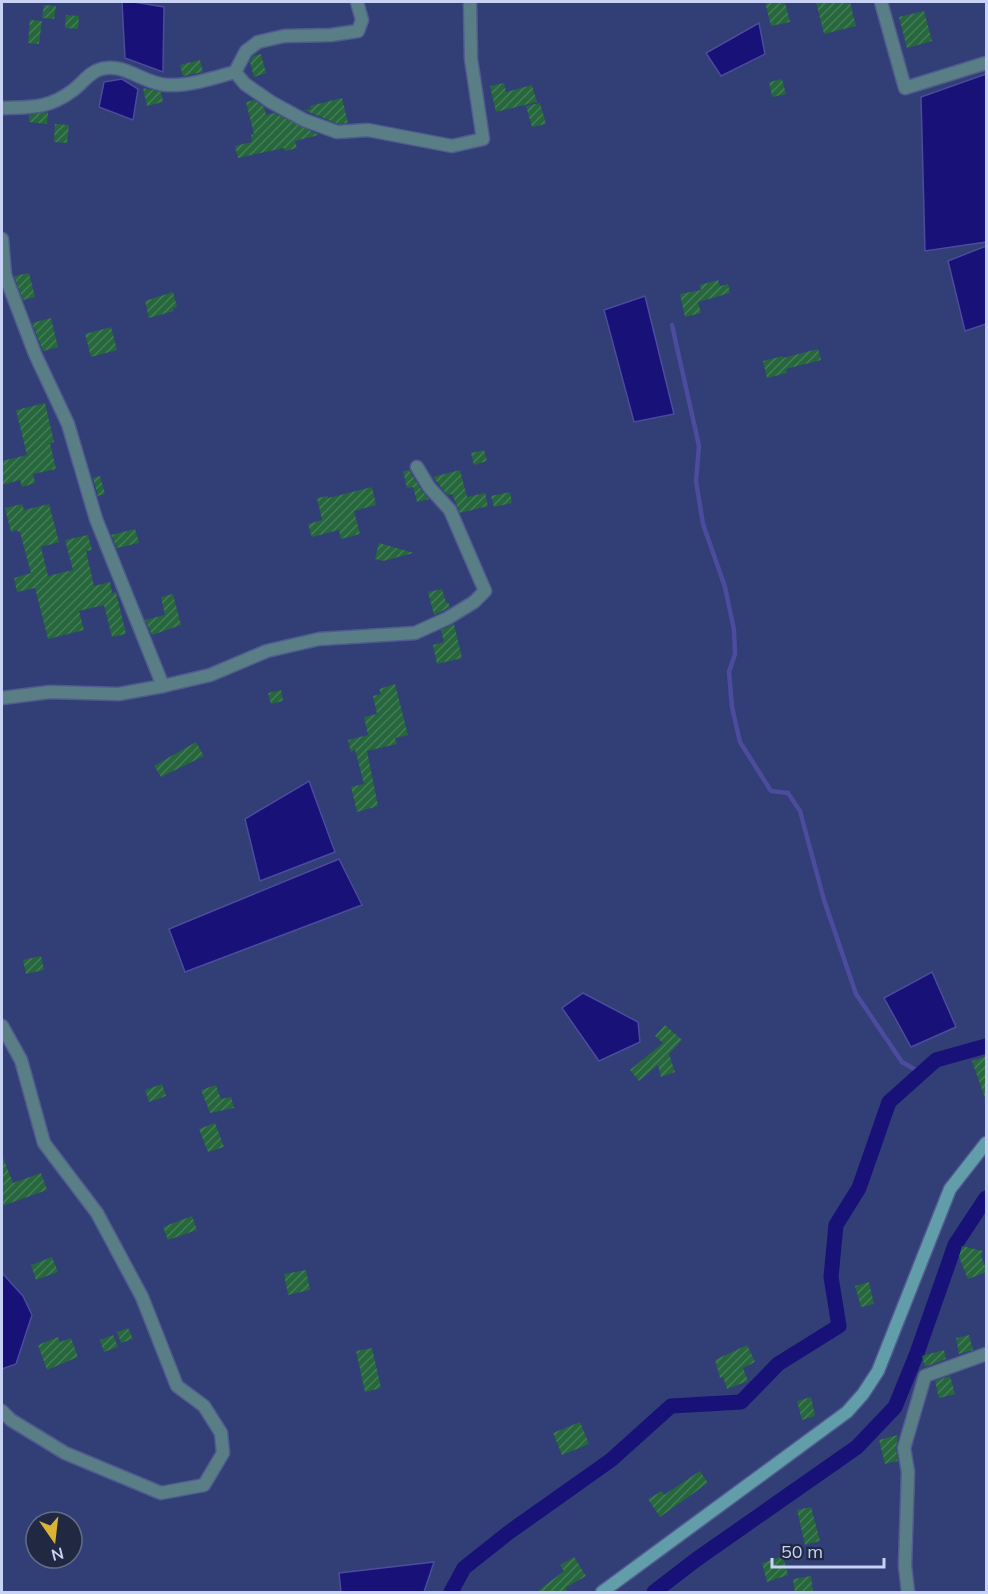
<svg xmlns="http://www.w3.org/2000/svg" width="988" height="1594" viewBox="0 0 988 1594" font-family="Mulish,sans-serif">
	<style>
		.water { fill: #171178; stroke: #4c4b9d; stroke-width: 1.5 }
		.lines { fill: none; stroke-linecap: round; stroke-linejoin: round }
		.stream { stroke: #4c4b9d; stroke-width: 4.5 }
		.canal { stroke: #171178; stroke-width: 15 }
		.building { fill: url(#building-hatch) }
		.street-casing { stroke: #505c8f; stroke-width: 15 }
		.secondary-casing { stroke: #505c8f; stroke-width: 15 }
		.street { stroke: #597e86; stroke-width: 12 }
		.secondary { stroke: #629eaa; stroke-width: 12 }
	</style>
	<defs>
		<pattern id="building-hatch" width="6" height="6" patternUnits="userSpaceOnUse" patternTransform="scale(1.5)"><rect width="6" height="6" fill="#26673c"/><path d="M-1 1l2-2M0 6l6-6M5 7l2-2" fill="none" stroke="#447c59"/></pattern>
	</defs>
	<rect width="100%" height="100%" fill="#323e76"/>
	<!-- water -->
	<g class="water">
		<path d="M122,2h12l30,5 -1,65 -38,-14z"/>
		<path d="M759,23l6,31 -44,22 -15,-23z"/>
		<path d="M986,74v168l-61,9 -4,-154z"/>
		<path d="M122,79l16,10 -5,31 -34,-13 5,-25z"/>
		<path d="M986,246v78l-21,7 -17,-70z"/>
		<path d="M645,296l29,118 -40,8 -30,-112z"/>
		<path d="M309,781l26,71 -75,29 -15,-62z"/>
		<path d="M339,859l23,46 -177,67 -16,-43z"/>
		<path d="M932,972l24,55 -45,20 -27,-49z"/>
		<path d="M583,993l55,29 2,20 -41,19 -37,-53z"/>
		<path d="M2,1273l21,23 9,19 -16,49 -14,5z"/>
		<path d="M434,1562l-10,30h-83l-2,-19z"/>
	</g>
	<g class="lines">
		<!-- stream -->
		<path class="stream" d="M672,325l27,121 -3,35 7,43 22,63 9,43 1,24 -6,18 3,35 8,35 31,49 17,2 12,18 24,89 32,94 46,68 19,11"/>
		<!-- canal -->
		<g class="canal">
			<path d="M451,1592l13,-24 44,-35 103,-73 60,-54 70,-4 37,-38 61,-38 -8,-49 5,-52 23,-37 30,-86 47,-42 50,-14"/>
			<path d="M654,1592l43,-33 160,-112 38,-40 22,-54 38,-108 31,-47"/>
		</g>
	</g>
	<!-- building -->
	<g class="building">
		<path d="M765,2h20l5,20 -19,4z"/>
		<path d="M816,2h34l6,24 -32,8z"/>
		<path d="M44,5l12,1 -2,13 -12,-1z"/>
		<path d="M924,11l8,30 -25,7 -8,-31z"/>
		<path d="M66,15l13,1 -1,13 -13,-1z"/>
		<path d="M30,20l12,1 -3,23 -11,-1z"/>
		<path d="M261,54l5,19 -12,4 -4,-15 3,-6z"/>
		<path d="M200,60l3,12 -20,4 -3,-11z"/>
		<path d="M782,79l4,15 -14,3 -3,-15z"/>
		<path d="M504,83l2,9 26,-7 5,17 -41,10 -6,-26z"/>
		<path d="M143,88l18,4 2,10 -16,4z"/>
		<path d="M342,98l6,25 -10,1 -34,-14 7,-1 -1,-3z"/>
		<path d="M254,100l10,7 2,8 8,-2 45,22 -24,6 2,7 -12,3 -1,-3 -46,10 -3,-12 17,-4 -1,-7 3,-1 -8,-32z"/>
		<path d="M540,103l6,21 -14,3 -6,-21z"/>
		<path d="M48,112l-1,12 -18,-2v-7z"/>
		<path d="M55,124l14,1 -2,18 -13,-1z"/>
		<path d="M29,273l6,24 -12,3 -9,-24z"/>
		<path d="M718,280l2,6 8,-2 2,9 -32,9 3,11 -16,4 -5,-23 21,-4 -1,-5z"/>
		<path d="M173,292l4,15 -4,1 1,3 -25,7 -4,-17z"/>
		<path d="M51,318l7,29 -15,4 -11,-28z"/>
		<path d="M111,327l6,23 -26,7 -6,-23z"/>
		<path d="M818,349l3,11 -35,9 1,4 -20,5 -4,-17 20,-5v2z"/>
		<path d="M45,403l9,39 -4,1 6,26 -23,5 2,9 -13,4 -2,-7 -18,5v-24l25,-6 -11,-45z"/>
		<path d="M484,450l3,11 -13,4 -3,-12z"/>
		<path d="M409,470l13,21 7,8 -12,3 -4,-15 -6,1 -4,-17z"/>
		<path d="M460,470l7,27 18,-4 3,13 -28,7 -8,-19 -5,1 -14,-18z"/>
		<path d="M100,476l5,18 -7,2 -5,-18z"/>
		<path d="M372,487l4,18 -22,6 6,23 -19,5 -2,-9 -27,7 -4,-13 14,-4 -5,-22 11,-2v2z"/>
		<path d="M510,492l2,11 -18,4 -3,-11z"/>
		<path d="M22,504l2,6 25,-6 10,38 -18,5 7,29 25,-6 -8,-30 23,-5 4,15 -6,1 8,35 16,-4 2,11 4,-1 10,42 -14,3 -8,-32 -25,6 5,19 -36,9 -13,-51 -18,4 -3,-14 17,-5 -11,-41h-2l-1,-2 -6,2 -6,-24z"/>
		<path d="M135,529l4,14 -22,5 -6,-13z"/>
		<path d="M379,543l35,10 -31,8 -8,-2z"/>
		<path d="M442,589l4,14 2,-1 2,5 -16,8 -6,-23z"/>
		<path d="M173,594l8,31 -29,10 -7,-15 20,-5 -4,-18z"/>
		<path d="M454,624l8,34 -25,6 -4,-19 11,-3 -3,-12z"/>
		<path d="M395,684l13,51 -13,3 2,6 -30,7 11,55 -21,6 -6,-25 13,-3 -9,-34 -4,2 -3,-12 20,-5 -4,-18 13,-3 -4,-18 8,-2 -2,-5z"/>
		<path d="M281,690l2,11 -12,3 -3,-11z"/>
		<path d="M196,742l8,14 -43,21 -7,-11z"/>
		<path d="M41,956l3,14 -18,4 -3,-14z"/>
		<path d="M665,1025l17,15 -13,14 6,18 -14,5 -3,-12 -19,16 -9,-11 33,-27 -8,-7z"/>
		<path d="M987,1056v42h-2l-13,-37z"/>
		<path d="M162,1084l4,12 -17,6 -4,-12z"/>
		<path d="M216,1085l5,14 10,-2 3,11 -24,5 -9,-23z"/>
		<path d="M215,1123l9,24 -16,5 -9,-23z"/>
		<path d="M2,1155l11,28 28,-10 6,17 -45,16z"/>
		<path d="M192,1216l5,14 -29,10 -5,-13z"/>
		<path d="M962,1246l21,5 -2,5 6,16 -19,7 -9,-22z"/>
		<path d="M52,1257l6,15 -22,8 -5,-15z"/>
		<path d="M306,1270l4,20 -22,5 -4,-21z"/>
		<path d="M869,1282l5,22 -13,3 -6,-21z"/>
		<path d="M128,1328l5,11 -12,4 -4,-11z"/>
		<path d="M113,1335l5,12 -14,5 -4,-12z"/>
		<path d="M969,1335l4,15 -14,4 -3,-16z"/>
		<path d="M58,1337l2,5 11,-4 7,19 -31,13 -9,-25z"/>
		<path d="M747,1345l8,17 -12,6 5,13 -21,8 -4,-12 -3,1 -5,-18z"/>
		<path d="M372,1348l9,40 -16,4 -9,-41z"/>
		<path d="M944,1350l2,9 -21,8 -3,-11z"/>
		<path d="M950,1376l5,18 -16,4 -4,-17z"/>
		<path d="M811,1397l4,19 -13,4 -5,-19z"/>
		<path d="M580,1422l9,22 -27,11 -9,-22z"/>
		<path d="M898,1435l-2,14 2,12 -13,3 -6,-24z"/>
		<path d="M700,1471l8,12 -48,34 -12,-18 14,-8 2,4z"/>
		<path d="M811,1507l9,34 -15,4 -8,-35z"/>
		<path d="M783,1556l5,19 -21,7 -5,-19z"/>
		<path d="M574,1557l12,19 -21,12 4,5h-34l29,-22 -4,-6z"/>
		<path d="M811,1576l2,17h-18l-2,-14z"/>
	</g>
	<g class="lines">
		<!-- street casing -->
		<g class="street-casing">
			<g id="street">
				<path d="M881,2l24,86 81,-25"/>
				<path d="M235,72l10,12 26,18 33,18 33,12 31,-2 84,16 31,-7 -12,-80 -1,-57"/>
				<path d="M2,108c28,-1 46,1 70,-17 10,-7 17,-19 29,-22 23,-7 43,15 66,16 23,1 46,-7 68,-13l11,-21 12,-9 26,-6 47,-1 27,-4 4,-11 -5,-18"/>
				<path d="M2,239l3,36 30,79 33,70 28,95 67,167 -44,8 -69,-2 -48,6"/>
				<path d="M163,686l47,-11 57,-24 52,-12 96,-6 33,-15 26,-16 11,-11 -35,-81 -21,-23 -12,-20"/>
				<path d="M2,1026l19,34 23,83 53,70 45,84 35,89 27,20 17,27 2,20 -19,32 -43,8 -96,-40 -54,-33 -9,-9"/>
				<path d="M908,1592l-3,-26 3,-94 -4,-24 21,-72 61,-22"/>
			</g>
		</g>
		<!-- secondary casing -->
		<g class="secondary-casing">
			<path id="secondary" d="M602,1592l245,-180 16,-18 15,-23 72,-182 36,-46"/>
		</g>
		<!-- street -->
		<use href="#street" class="street"/>
		<!-- secondary -->
		<use href="#secondary" class="secondary"/>
	</g>
	<!-- border -->
	<rect width="988" height="1594" fill="none" stroke="#c8d2f4" stroke-width="6"/>
	<!-- north arrow -->
	<g transform="translate(54 1540) rotate(166)"><circle r="28" fill="#212841" stroke="#646c89" stroke-width="1.5"/>
	<path d="M0-4.5L10 22L0 15L-10 22Z" fill="#d9b334"/>
	<text y="-9" font-size="16" font-weight="bold" text-anchor="middle" fill="#c8d2f4">N</text>
	</g>
	<!-- scale -->
	<path d="M772 1558v9h112v-9" fill="none" stroke="#c8d2f4" stroke-width="3"/>
	<text x="781" y="1558" font-size="18" fill="#c8d2f4" stroke="#212841" stroke-width="4.5" paint-order="stroke">50 m</text>
</svg>
